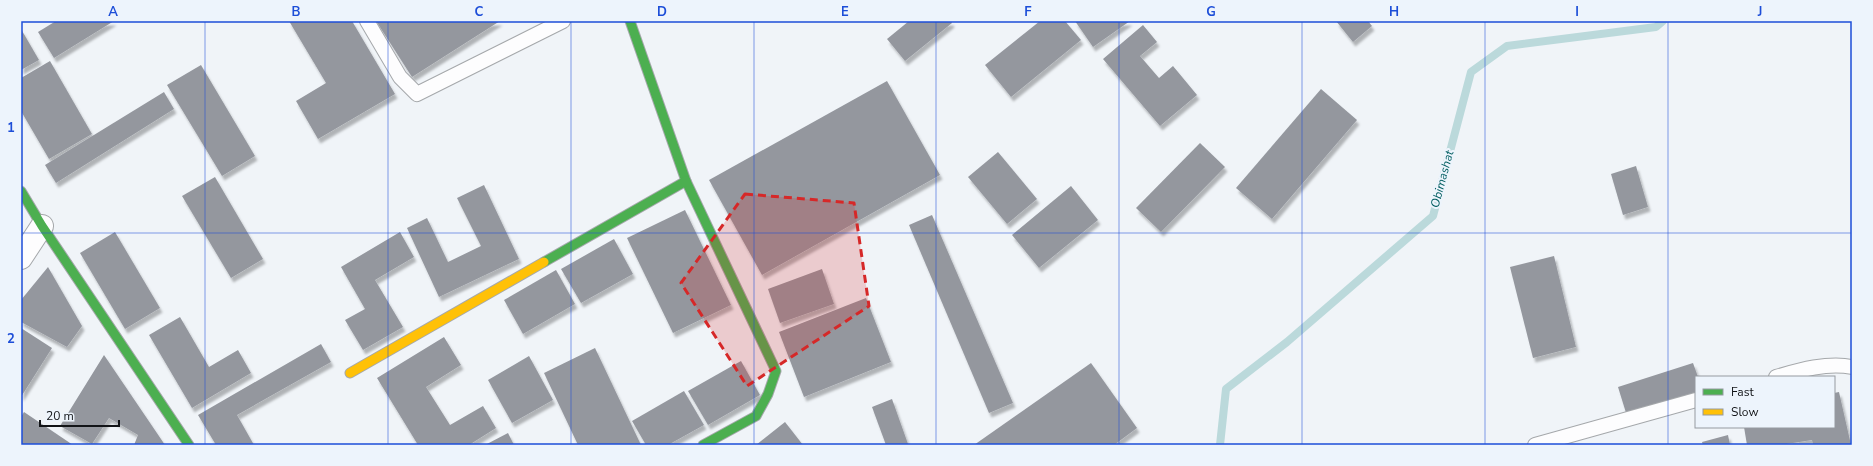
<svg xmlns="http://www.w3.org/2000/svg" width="1873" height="466" viewBox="0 0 1873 466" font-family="'Nunito Sans',sans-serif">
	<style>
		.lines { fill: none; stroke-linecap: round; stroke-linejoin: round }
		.stream { stroke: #bbd9db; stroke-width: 8 }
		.building { fill: #94979e; filter: url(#shadow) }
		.lane-casing { stroke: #a5a8ab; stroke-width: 16 }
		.street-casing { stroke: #a5a8ab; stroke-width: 24 }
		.fast-casing { stroke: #a5a8ab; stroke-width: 11 }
		.slow-casing { stroke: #a5a8ab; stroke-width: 11 }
		.lane { stroke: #fdfdfe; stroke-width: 14 }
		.street { stroke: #fdfdfe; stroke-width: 22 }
		.fast { stroke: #4caf50; stroke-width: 9 }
		.slow { stroke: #ffc107; stroke-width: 9 }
		.marked { fill: #d62828; fill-opacity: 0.2; stroke: #d62828; stroke-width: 3; stroke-dasharray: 8 5; stroke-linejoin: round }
		.grid { fill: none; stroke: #1d4ed8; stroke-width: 1; stroke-opacity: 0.55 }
		.labels { text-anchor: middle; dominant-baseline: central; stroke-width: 4; stroke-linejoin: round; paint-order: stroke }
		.water-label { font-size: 12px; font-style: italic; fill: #005d60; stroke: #edf4fc }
		.neatline { fill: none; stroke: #1d4ed8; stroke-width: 1.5 }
		.grid-label { font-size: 13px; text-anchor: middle; font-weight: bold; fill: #1d4ed8 }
	</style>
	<defs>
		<filter id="shadow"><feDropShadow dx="2.5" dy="4.5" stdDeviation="1" flood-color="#0004"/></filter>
	</defs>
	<rect width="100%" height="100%" fill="#f0f4f8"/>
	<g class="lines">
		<!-- stream -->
		<path class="stream" d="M1220,445l6,-56 61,-47 146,-126 38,-144 36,-26 149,-19 7,-6"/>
	</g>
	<!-- building -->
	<g class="building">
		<path d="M56,21h58l-60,37 -16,-26z"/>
		<path d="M289,21h63l43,73 -77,45 -22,-38 30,-18z"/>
		<path d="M376,21h124l-88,56z"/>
		<path d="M909,21h42l1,2 -47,38 -18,-22z"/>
		<path d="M1040,21h25l16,19 -70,57 -26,-32z"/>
		<path d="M1075,21h55l-37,26z"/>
		<path d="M1336,21h32l4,5 -19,16z"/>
		<path d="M1143,25l14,17 -17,14 19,22 14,-12 24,29 -37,31 -57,-67z"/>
		<path d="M21,29l18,31 -18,10z"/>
		<path d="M50,61l42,73 -43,25 -28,-48v-33z"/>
		<path d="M201,65l54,91 -33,20 -55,-91z"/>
		<path d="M887,81l53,94 -178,100 -53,-95z"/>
		<path d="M1321,89l36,31 -85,99 -36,-31z"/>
		<path d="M164,92l10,17 -118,74 -11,-18z"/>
		<path d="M1200,143l25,24 -64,65 -25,-24z"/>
		<path d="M998,152l39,47 -30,25 -39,-47z"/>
		<path d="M1636,166l12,41 -25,8 -12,-41z"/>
		<path d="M215,177l48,82 -32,19 -49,-82z"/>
		<path d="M484,185l35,74 -80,38 -32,-69 20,-10 21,44 33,-16 -24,-48z"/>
		<path d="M1071,186l27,34 -59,48 -27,-33z"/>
		<path d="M685,210l46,95 -58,28 -46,-95z"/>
		<path d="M932,215l81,188 -24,10 -80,-188z"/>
		<path d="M115,232l45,76 -35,21 -45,-76z"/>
		<path d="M400,232l14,25 -39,23 28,47 -40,23 -18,-30 20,-11 -24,-42z"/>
		<path d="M614,239l19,35 -52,29 -20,-34z"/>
		<path d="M1554,256l22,91 -43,11 -23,-91z"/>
		<path d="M48,267l34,59 -15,21 -46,-25v-22z"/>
		<path d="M822,269l12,35 -54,19 -12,-34z"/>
		<path d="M556,270l19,34 -52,30 -19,-34z"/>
		<path d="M866,298l25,64 -87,35 -25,-65z"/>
		<path d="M180,317l29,50 29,-17 13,23 -59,35 -43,-73z"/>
		<path d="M21,328l31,20 -31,49z"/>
		<path d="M444,337l17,28 -35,22 24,38 33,-19 13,22 -27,17h-51l-41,-67z"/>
		<path d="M321,344l10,18 -94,53 17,30h-38l-18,-30z"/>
		<path d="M595,348l46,97h-63l-34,-72z"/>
		<path d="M104,355l61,90h-31l4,-10 -29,-17 -17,26 -32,-18z"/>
		<path d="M529,356l24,44 -41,23 -24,-43z"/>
		<path d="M741,361l19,34 -52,30 -20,-34z"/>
		<path d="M1091,363l46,65 -23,17h-140z"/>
		<path d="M1693,363l5,14h-2v17l-69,22 -9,-29z"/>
		<path d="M684,391l20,34 -36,20h-22l-14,-24z"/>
		<path d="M1839,392l12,53h-38l-1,-5 -32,5h-33l-3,-18h90v-34z"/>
		<path d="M892,399l16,45 -4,1h-18l-14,-38z"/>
		<path d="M24,412l49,33h-52v-28z"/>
		<path d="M785,422l18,23h-47z"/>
		<path d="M508,433l6,12h-29z"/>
		<path d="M1728,435l2,10h-27l-1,-3z"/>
	</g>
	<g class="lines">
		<!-- lane casing -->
		<g class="lane-casing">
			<g id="lane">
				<path d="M367,21l33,56 17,17 146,-73"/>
				<path d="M1776,377c24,-7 52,-15 76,-10"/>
				<path d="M1535,445l161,-45"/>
			</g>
		</g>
		<!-- street casing -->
		<g class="street-casing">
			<path id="street" d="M21,258l21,-32"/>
		</g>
		<!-- fast casing -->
		<g class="fast-casing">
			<g id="fast">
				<path d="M630,21l56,160 90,190 -8,23 -12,22 -53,29"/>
				<path d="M21,191l21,35 147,219"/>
				<path d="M544,262l142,-81"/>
			</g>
		</g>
		<!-- slow casing -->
		<g class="slow-casing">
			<path id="slow" d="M350,373l194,-111"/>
		</g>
		<!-- lane -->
		<use href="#lane" class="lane"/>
		<!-- street -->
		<use href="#street" class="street"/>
		<!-- fast -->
		<use href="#fast" class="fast"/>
		<!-- slow -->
		<use href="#slow" class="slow"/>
	</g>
	<!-- marked area -->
	<path class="marked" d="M745,194l109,9 15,103 -122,80 -66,-103z"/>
	<!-- grid -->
	<path class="grid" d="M205,21v424M388,21v424M571,21v424M754,21v424M936,21v424M1119,21v424M1302,21v424M1485,21v424M1668,21v424M21,233h1831"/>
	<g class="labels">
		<!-- water labels -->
		<g class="water-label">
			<text transform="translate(1442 179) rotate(-75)">Obimashat</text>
		</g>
	</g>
	<!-- border -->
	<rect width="1873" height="466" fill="none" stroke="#edf4fc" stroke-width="44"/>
	<!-- legend -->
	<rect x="1695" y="376" width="140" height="52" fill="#edf4fc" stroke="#959aa0"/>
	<rect x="1703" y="389" width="20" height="6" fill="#4caf50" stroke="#959aa0"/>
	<text x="1731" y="396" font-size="12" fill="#121417">Fast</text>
	<rect x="1703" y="409" width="20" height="6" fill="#ffc107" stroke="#959aa0"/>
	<text x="1731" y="416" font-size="12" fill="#121417">Slow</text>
	<!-- scale -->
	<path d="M40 420v6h79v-6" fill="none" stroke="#121417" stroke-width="2"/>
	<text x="46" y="420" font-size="12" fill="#121417" stroke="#edf4fc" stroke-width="3" paint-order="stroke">20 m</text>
	<rect x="22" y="22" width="1829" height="422" class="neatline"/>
	<g class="grid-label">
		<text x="113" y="16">A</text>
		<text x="296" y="16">B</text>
		<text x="479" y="16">C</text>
		<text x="662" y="16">D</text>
		<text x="845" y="16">E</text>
		<text x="1028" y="16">F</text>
		<text x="1211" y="16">G</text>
		<text x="1394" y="16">H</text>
		<text x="1577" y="16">I</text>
		<text x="1760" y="16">J</text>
		<text x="11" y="132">1</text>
		<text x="11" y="343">2</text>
	</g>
</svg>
